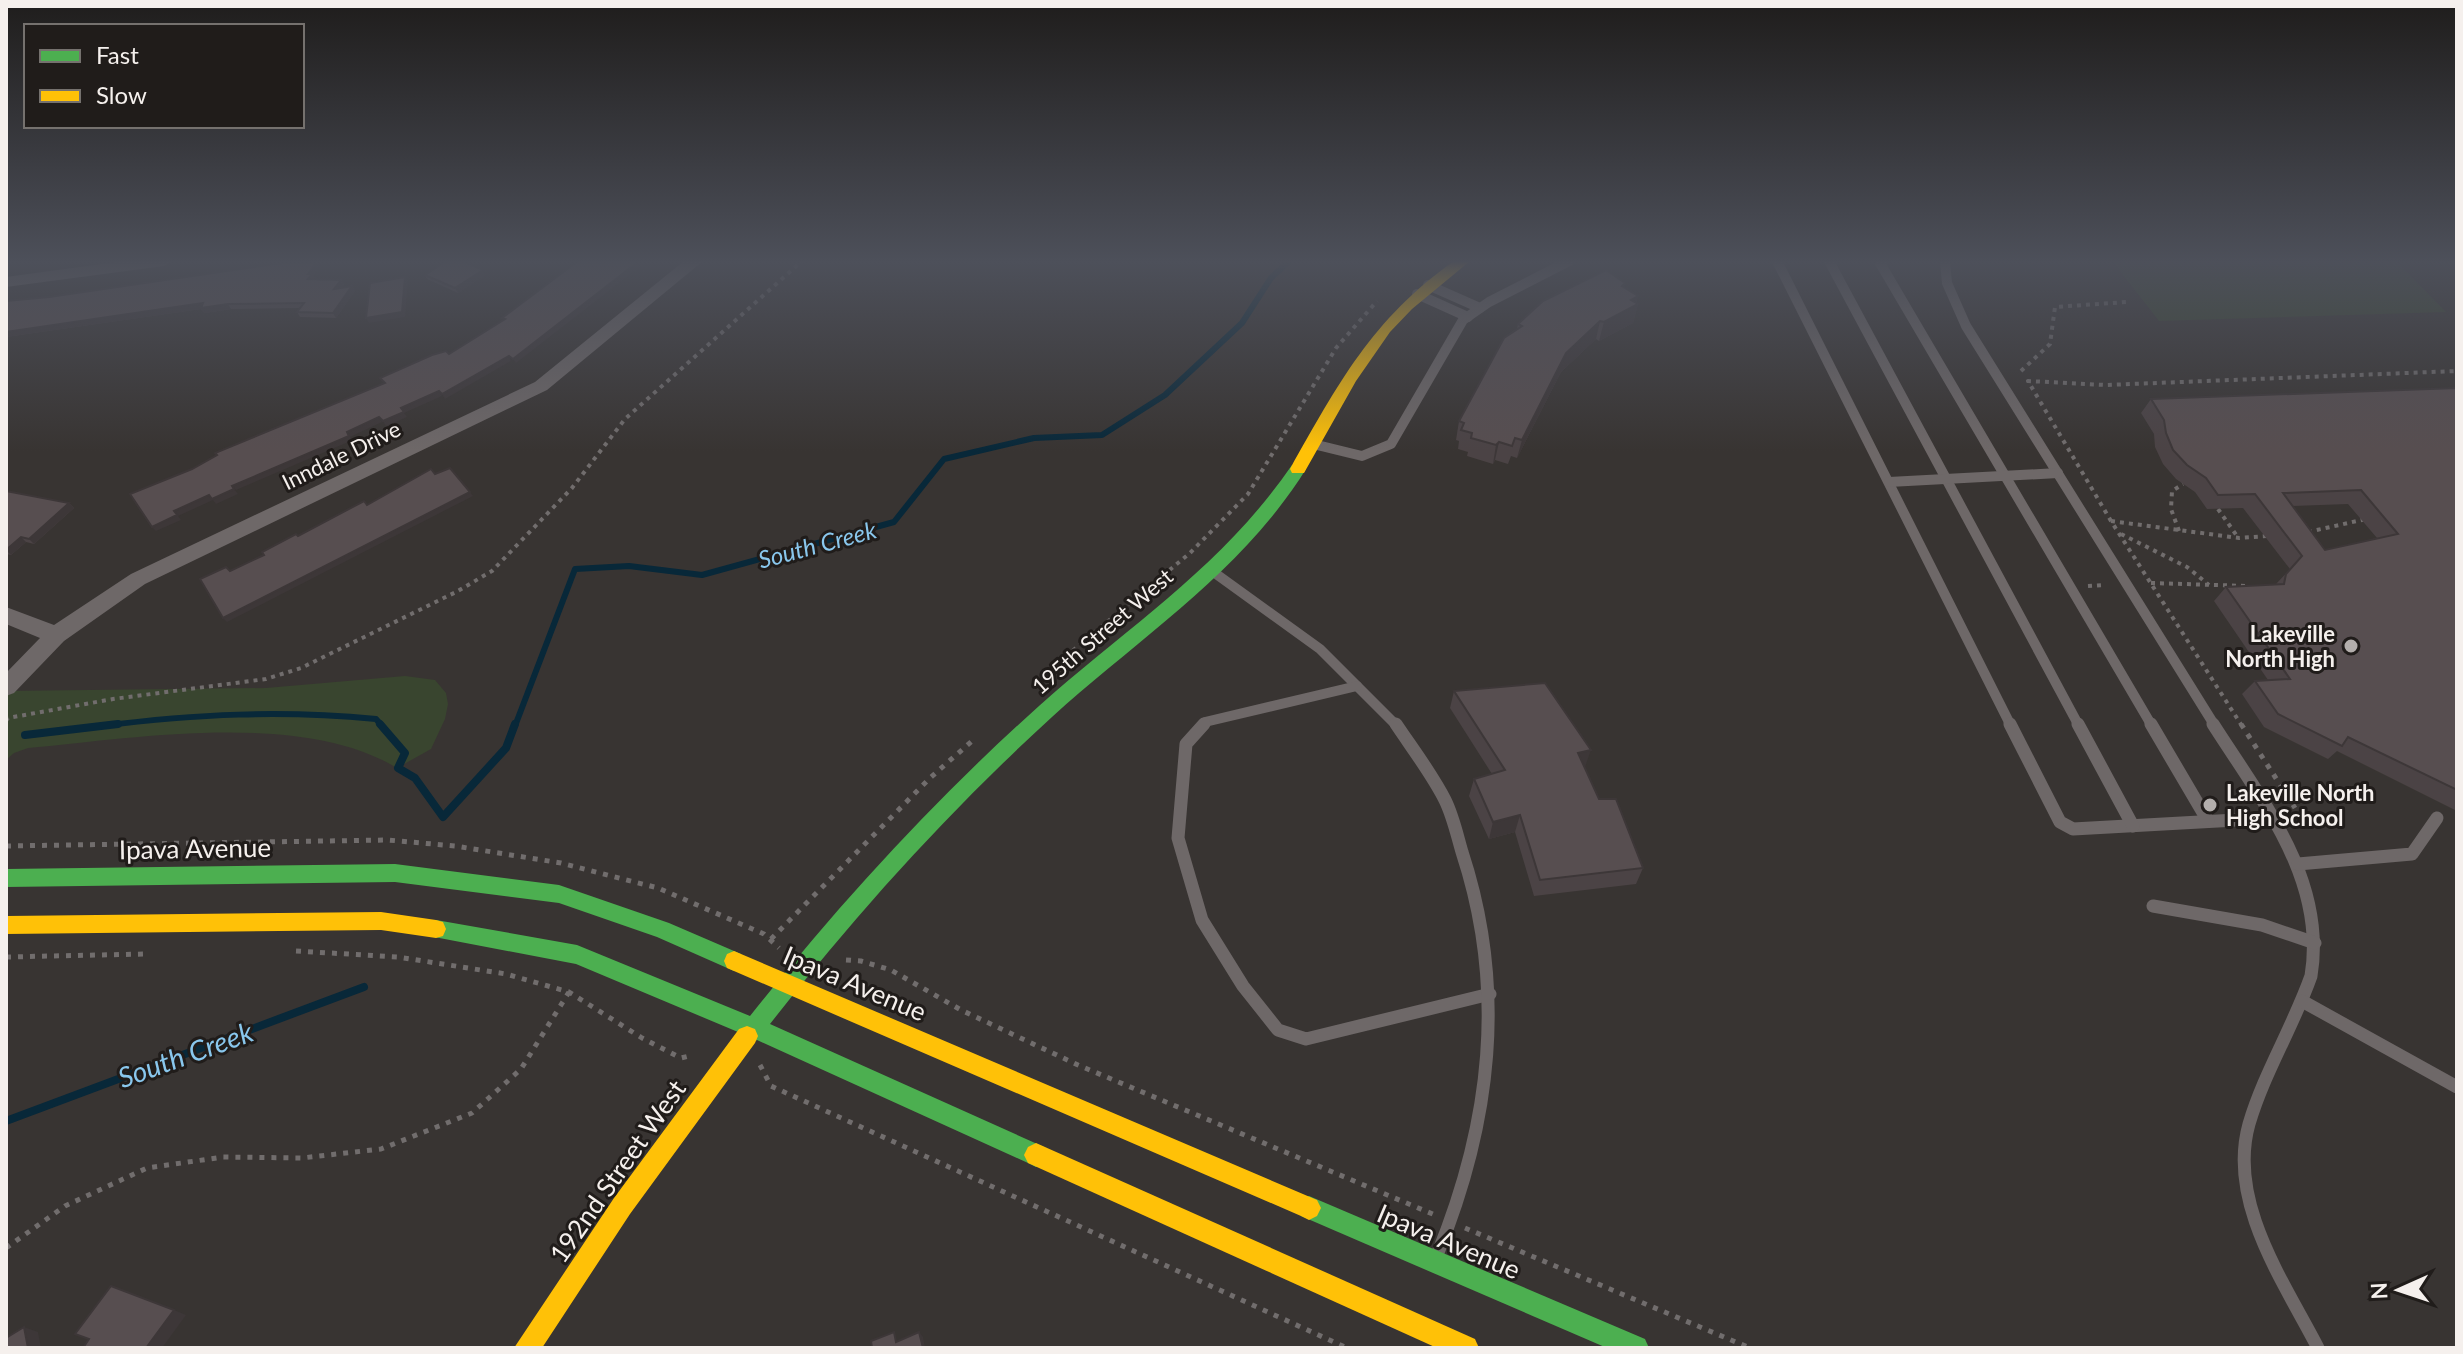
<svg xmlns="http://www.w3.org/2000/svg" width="2463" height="1354" viewBox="0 0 2463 1354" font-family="Lato,sans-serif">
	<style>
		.green { fill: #39452f }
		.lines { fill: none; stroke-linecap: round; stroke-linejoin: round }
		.stream-far1 { stroke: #082839; stroke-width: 6 }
		.stream { stroke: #082839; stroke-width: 8 }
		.path-far1 { stroke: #716d6d; stroke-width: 4; stroke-dasharray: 4 5; stroke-linecap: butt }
		.path { stroke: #716d6d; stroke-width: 5; stroke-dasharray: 5 7; stroke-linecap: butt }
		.lane-far1 { stroke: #6e6868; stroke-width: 10 }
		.lane { stroke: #6e6868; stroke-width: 13 }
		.street { fill: #6e6868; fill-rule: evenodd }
		.fast { fill: #4caf50; fill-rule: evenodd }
		.slow { fill: #ffc107; fill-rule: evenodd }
		.wall { fill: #4b4345; fill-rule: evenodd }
		.shaded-wall { fill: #3d3738 }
		.building { fill: #574e50; stroke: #3d3738; stroke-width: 2; fill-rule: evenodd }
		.poi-dot { fill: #b3aeac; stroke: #201c1a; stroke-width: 3 }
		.labels { text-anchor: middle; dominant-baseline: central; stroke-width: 6; stroke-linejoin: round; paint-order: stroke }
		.street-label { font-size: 22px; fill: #f5f0ed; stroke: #201c1a }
		.poi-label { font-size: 22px; font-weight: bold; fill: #f5f0ed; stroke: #201c1a; text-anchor: end }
		.water-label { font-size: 24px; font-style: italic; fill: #89c7ed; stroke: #201c1a }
		.near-street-label { font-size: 26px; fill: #f5f0ed; stroke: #201c1a }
		.near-water-label { font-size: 28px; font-style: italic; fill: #89c7ed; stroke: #201c1a }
	</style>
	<rect width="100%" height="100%" fill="#383432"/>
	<!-- green -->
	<g class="green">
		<path d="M2112,261h284l50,51 -287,9z"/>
		<path d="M405,676l30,4 11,13 2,11 -3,15 -14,30 -34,19c-95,-58 -262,-30 -369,-20l-14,5 -8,7v-69l260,-3z"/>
	</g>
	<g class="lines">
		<!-- stream-far1 -->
		<g class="stream-far1">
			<path d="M101,726c95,-12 180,-16 275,-7l6,7"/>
			<path d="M515,726l60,-157 54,-3 73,9 192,-53 50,-63 90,-21 68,-3 63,-40 77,-72 29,-45 18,-17"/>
		</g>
		<!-- stream -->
		<g class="stream">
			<path d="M380,724l25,29 -7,15 17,10 28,39 63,-69 9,-24"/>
			<path d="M25,735l93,-11"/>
			<path d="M6,1121l358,-134"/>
		</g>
		<!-- path-far1 -->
		<g class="path-far1">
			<path d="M2021,371l29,-27 5,-37 71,-5"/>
			<path d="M2218,509l19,27"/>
			<path d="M2111,521l128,17 29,-2"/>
			<path d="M2179,531l-8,-22 1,-18 11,-7"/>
			<path d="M2308,532l58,-13"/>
			<path d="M2121,534l66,33 22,18"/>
			<path d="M2151,583l97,3"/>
			<path d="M2088,586l15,-1"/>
			<path d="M1052,668l138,-115 58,-59 88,-146 41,-47"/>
			<path d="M6,721l2,-3 105,-19 153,-20 35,-11 155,-76 36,-21 80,-83 53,-69 177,-158"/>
			<path d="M2242,726l-131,-205 -83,-140 78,4 351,-14"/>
		</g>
		<!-- path -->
		<g class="path">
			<path d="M2241,724l54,84"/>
			<path d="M6,846l382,-6 67,6 106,17 97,25 106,46 15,14"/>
			<path d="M771,939l159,-161 42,-37"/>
			<path d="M296,951l102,6 108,17 63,18 73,46 39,20 12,-3"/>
			<path d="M6,957l138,-3"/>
			<path d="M846,960l15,1 30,9 70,40 117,55 357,150"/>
			<path d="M760,1065l11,21 576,262"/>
			<path d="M1465,1228l285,120"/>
			<path d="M6,1248l59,-42 82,-38 76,-11 79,1 79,-9 91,-36 49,-44 48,-77"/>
		</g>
		<!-- lane-far1 -->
		<g class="lane-far1">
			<path d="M1777,261l234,465"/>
			<path d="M1829,261l250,465"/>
			<path d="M1884,261l-4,2 272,463"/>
			<path d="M1945,261l2,22 19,43 249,400"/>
			<path d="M1428,285l52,23"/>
			<path d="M1417,294l51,23"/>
			<path d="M1313,444l49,12 29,-12 72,-124 26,-18 80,-41"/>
			<path d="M1889,482l169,-9"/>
			<path d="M1212,571l108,78 77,77"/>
			<path d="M1202,726l3,-4 152,-36"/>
		</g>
		<!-- lane -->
		<g class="lane">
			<path d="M1204,724l-18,20 -8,94 24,82 41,66 35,44 28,9 184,-45"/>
			<path d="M1396,724c16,24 36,50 49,76 8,16 12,35 17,52 45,137 29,271 -25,403"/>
			<path d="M2010,724l50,98 13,7 199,-11"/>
			<path d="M2078,724l55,102"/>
			<path d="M2151,724l57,97"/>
			<path d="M2213,724c49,77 114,156 98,252 -18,51 -47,97 -62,148 -22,78 35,158 69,224"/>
			<path d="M2298,864l114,-10 25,-36"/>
			<path d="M2153,906l109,19 53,18"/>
			<path d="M2302,1001l155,86"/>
		</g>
		<!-- street -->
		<g class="street">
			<path d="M124,261h48l-8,5 -158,21v-10z"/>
			<path d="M684,261h19l-156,129 -402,194 -81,57 -50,52 -8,3v-23l34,-35 -34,-14v-17l48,18 77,-51 404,-192z"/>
		</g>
		<!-- fast -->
		<g class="fast">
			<path d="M1298,464l8,5c-64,103 -166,168 -254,248 -103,94 -197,198 -282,307l274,123 4,8 -4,8 -8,4 -8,-4 -271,-123 -10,6 -8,-3 -3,-7 2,-4 -162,-68 -147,-28 -3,-7 3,-7 7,-2 141,25 173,71c88,-111 184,-216 289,-310 91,-81 183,-139 253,-241z"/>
			<path d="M395,864l164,21 110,38 72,31 3,7 -3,7 -7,3 -77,-34 -98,-34 -164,-21 -389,5v-18z"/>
			<path d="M1309,1196l336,143 4,9h-42l-306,-132 -4,-8 4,-8z"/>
		</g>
		<!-- slow -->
		<g class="slow">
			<path d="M1454,261h16l-58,48 -22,23 -34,49 -52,92h-12l-2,-4c48,-85 82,-150 164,-208z"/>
			<path d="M381,912l55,8 7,2 3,7 -3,7 -7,2 -55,-8 -375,4v-18z"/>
			<path d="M734,951l583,249 4,8 -4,8 -8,4 -8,-4 -574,-248 -3,-7 3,-7z"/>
			<path d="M747,1026l8,3 3,7 -3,7 -125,171 -88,134h-28l100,-150 125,-169z"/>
			<path d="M1036,1143l439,196 4,9h-42l-409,-185 -4,-8 4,-8z"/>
		</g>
	</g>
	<!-- wall -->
	<g class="wall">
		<path d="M319,268l-6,7 1,4 30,5 -2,4 10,-2 3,5 -19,27 -36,-1 -3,-5 3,-4 -69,1 -26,4 -4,-4 -195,28v-36z"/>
		<path d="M425,275h60l-27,18 -31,-14z"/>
		<path d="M1624,288l14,8 -2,7 2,1 -5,19 -34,18 -3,-2 -35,33 -44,86 -6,-2 -3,8 -13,-4 -2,4 -26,-8 1,-4 -10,-3 1,-8 -3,-1 3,-19 58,-92 1,-5z"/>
		<path d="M2457,388v423l-120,-60 -9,8 -64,-32 -22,-33 13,-13 13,-1 -54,-79 12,-14 50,-3 14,-15 -47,-61 -36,1 -12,-17 -19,-13 -13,-15 -8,-17 -1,-13 -13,-21 10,-14zM2348,504l29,34 -52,12 -32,-44z"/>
		<path d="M6,491l63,12 5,5 -40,36 -8,-2 -15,13 -5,-1z"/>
		<path d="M1454,691l130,76 15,32 44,69 -7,16 -102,12 -19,-64 -26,7 -20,-43 5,-17 18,-5 -42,-66z"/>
	</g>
	<!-- shaded-wall -->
	<g class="shaded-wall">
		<path d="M639,261h8l-131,102 -3,-4z"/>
		<path d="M316,263l3,5 -6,7 2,3 -4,6 -3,-5v-5z"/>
		<path d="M483,270l2,5 -27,18 -3,-5z"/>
		<path d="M405,277l3,4 -3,36 -36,6 -3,-5z"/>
		<path d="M341,280l3,4 -7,10 -3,-5z"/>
		<path d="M352,286l3,5 -19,27 -3,-5z"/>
		<path d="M1638,296l-2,10 2,-2 -5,19 -34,18 5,-19 27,-22z"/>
		<path d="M203,303l25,1 3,5 -26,4 -4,-4 -195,28v-5z"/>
		<path d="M1600,321l-4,18 -35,33 -44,86 5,-18 44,-87z"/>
		<path d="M509,356l2,5 -66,38 -3,-5z"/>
		<path d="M439,391l3,5 -38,17 3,4 -21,9 -3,-5 18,-13z"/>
		<path d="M379,417l3,5 -32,15 3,3 -117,50 -4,-4z"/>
		<path d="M1499,442l-4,18 -2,4 3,-19z"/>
		<path d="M234,489l4,5 -22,10 -3,-4 -35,16 3,4 -25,11 -4,-4 22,-16 35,-16z"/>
		<path d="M470,492l3,4 -246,126 -4,-4z"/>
		<path d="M69,503l5,5 -40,36 -5,-5z"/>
		<path d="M21,537l5,5 -15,13 -5,-5z"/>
		<path d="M1591,750l-6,17 -7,-14z"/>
		<path d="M1520,815l-5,17 -26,7 4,-17z"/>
		<path d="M174,1310l12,5 -24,33h-16z"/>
		<path d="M24,1327l14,5 3,16h-13z"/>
		<path d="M919,1332l4,5 2,11h-2z"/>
	</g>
	<!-- building -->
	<g class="building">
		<path d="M446,261h17l20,9 -28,18 -30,-13z"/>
		<path d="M578,261h61l-126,98 -4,-3 -67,38 -3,-3 -38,17 3,4 -21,9 -4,-4 -32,15 2,4 -117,50 2,3 -22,10 -3,-4 -35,16 3,4 -25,12 -22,-33 62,-25 25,-14 -2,-2 170,-70 -5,-5 52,-23 14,-4 3,3 56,-35 -3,-1z"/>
		<path d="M281,263h35l-8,11h4l-4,5 33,1 -7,9 18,-3 -19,27 -36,-1 7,-9 -76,1 -27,4 2,-5 -197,29v-31l43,-4z"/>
		<path d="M1606,270l19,13 -3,3 16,10 -7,4 7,4 -34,18 -4,-1 -34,32 -44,87 -7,-2 -3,8 -13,-4 -3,3 -25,-7 1,-5 -11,-3 3,-7 -5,-2 45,-83 18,-12 -4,-2 25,-23z"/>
		<path d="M405,277l-3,35 -36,6 4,-35z"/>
		<path d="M2457,388v402l-109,-53 -6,9 -64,-32 -23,-33 35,-2 -64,-92 58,-3 2,-10 16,-18 -47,-62 -37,1 -12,-17 -19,-13 -14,-15 -7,-17 -2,-13 -13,-21zM2361,490l37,44 -73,16 -42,-57z"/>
		<path d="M450,468l20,24 -247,126 -23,-39 26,-12 4,4 34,-16 -2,-3 34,-18 2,2 66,-35 3,4 64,-36 4,5z"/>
		<path d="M6,491l63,12 -40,36 -8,-2 -15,13z"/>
		<path d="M1545,683l46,67 -13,3 21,46h17l27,69 -103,12 -20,-65 -27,7 -19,-43 31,-9 -51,-79z"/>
		<path d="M111,1286l63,24 -28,38h-63l6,-9 -14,-5z"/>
		<path d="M24,1327l4,21h-22v-10z"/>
		<path d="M894,1332l2,10 23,-10 4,16h-51l-1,-7z"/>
	</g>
	<!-- sky -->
	<linearGradient id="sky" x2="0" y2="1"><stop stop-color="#1f1d1c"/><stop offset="0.58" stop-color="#4d505a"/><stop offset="1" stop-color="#4d505a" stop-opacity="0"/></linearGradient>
	<rect width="2463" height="451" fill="url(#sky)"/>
	<!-- markers -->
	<g class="poi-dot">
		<circle cx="2351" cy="646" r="8"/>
		<circle cx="2210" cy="805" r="8"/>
	</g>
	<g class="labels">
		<!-- street labels -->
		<g class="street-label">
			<text transform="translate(341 455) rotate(-26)">Inndale Drive</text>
			<text transform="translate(1102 631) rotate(-41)">195th Street West</text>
		</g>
		<!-- poi labels -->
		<g class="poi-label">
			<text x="2335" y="633">Lakeville<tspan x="2335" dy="25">North High</tspan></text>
			<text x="2226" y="792" text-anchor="start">Lakeville North<tspan x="2226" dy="25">High School</tspan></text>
		</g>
		<!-- water labels -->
		<g class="water-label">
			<text transform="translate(817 544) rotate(-15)">South Creek</text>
		</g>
		<!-- near-street labels -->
		<g class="near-street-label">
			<text transform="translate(195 848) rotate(-1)">Ipava Avenue</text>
			<text transform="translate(855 983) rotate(23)">Ipava Avenue</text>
			<text transform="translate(617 1171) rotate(-55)">192nd Street West</text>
			<text transform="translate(1449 1241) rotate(23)">Ipava Avenue</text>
		</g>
		<!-- near-water labels -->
		<g class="near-water-label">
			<text transform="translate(185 1054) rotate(-20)">South Creek</text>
		</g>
	</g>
	<!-- border -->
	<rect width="2463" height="1354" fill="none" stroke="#f5f0ed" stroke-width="16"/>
	<!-- legend -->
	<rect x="24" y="24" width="280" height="104" fill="#201c1a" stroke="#75716e" stroke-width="2"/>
	<rect x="40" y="50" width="40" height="12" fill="#4caf50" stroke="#75716e" stroke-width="2"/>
	<text x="96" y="64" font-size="24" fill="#f5f0ed">Fast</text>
	<rect x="40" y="90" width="40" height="12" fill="#ffc107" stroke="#75716e" stroke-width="2"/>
	<text x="96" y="104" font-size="24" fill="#f5f0ed">Slow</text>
	<!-- north arrow -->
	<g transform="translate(2399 1290) rotate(267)" stroke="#201c1a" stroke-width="6" paint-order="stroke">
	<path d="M0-6L14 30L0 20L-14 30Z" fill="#f5f0ed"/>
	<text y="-12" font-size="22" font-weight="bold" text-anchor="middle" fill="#f5f0ed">N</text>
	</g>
</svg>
